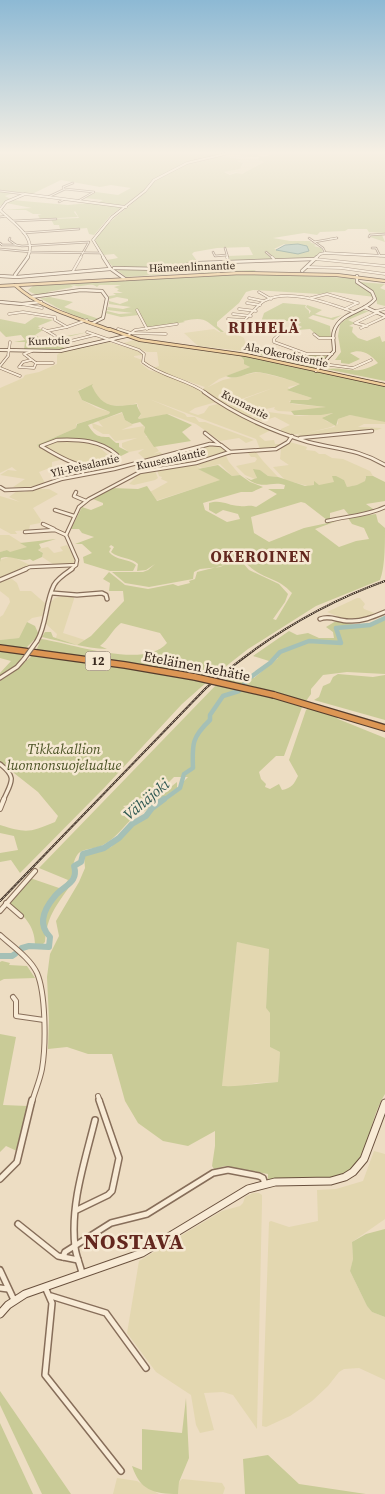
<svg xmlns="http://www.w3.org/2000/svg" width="385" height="1494" viewBox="0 0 385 1494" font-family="'Source Serif 4',serif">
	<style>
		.farmland { fill: #e3d7b0 }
		.green { fill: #c9cb97; fill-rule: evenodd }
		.water { fill: #a5c0b6; stroke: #6c8e83 }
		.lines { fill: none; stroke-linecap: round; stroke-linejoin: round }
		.river-far1 { stroke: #a5c0b6; stroke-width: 4.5 }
		.river { stroke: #a5c0b6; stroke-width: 6 }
		.street-far5-casing { stroke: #876e5a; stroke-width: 2.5 }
		.street-far4-casing { stroke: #876e5a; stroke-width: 3 }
		.street-far3-casing { stroke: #876e5a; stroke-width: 4.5 }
		.street-far2-casing { stroke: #876e5a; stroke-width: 5.5 }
		.street-far1-casing { stroke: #876e5a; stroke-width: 6 }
		.street-casing { stroke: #876e5a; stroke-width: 8 }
		.secondary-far2-casing { stroke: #69503d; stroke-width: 3 }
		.secondary-far1-casing { stroke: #69503d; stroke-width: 4 }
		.secondary-casing { stroke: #69503d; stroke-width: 9 }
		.primary-casing { stroke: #553d2e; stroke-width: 4 }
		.highway-casing { stroke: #553d2e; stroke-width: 8 }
		.street-far5 { stroke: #f8ebd6; stroke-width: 1 }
		.street-far4 { stroke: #f8ebd6; stroke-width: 2 }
		.street-far3 { stroke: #f8ebd6; stroke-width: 2.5 }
		.street-far2 { stroke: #f8ebd6; stroke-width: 3 }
		.street-far1 { stroke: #f8ebd6; stroke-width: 4 }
		.street { stroke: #f8ebd6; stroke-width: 5 }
		.secondary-far2 { stroke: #f8ebd6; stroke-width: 2 }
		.secondary-far1 { stroke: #f8ebd6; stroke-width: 2.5 }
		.secondary { stroke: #f8ebd6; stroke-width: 7 }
		.primary { stroke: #f0cf9b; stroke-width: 2.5 }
		.highway { stroke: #dc9654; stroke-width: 5.5 }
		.rail-casing { stroke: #37281e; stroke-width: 2 }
		.rail { stroke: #f5e8d2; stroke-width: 1; stroke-dasharray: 1; stroke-linecap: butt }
		.street-bridge-casing { stroke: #876e5a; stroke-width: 5.5; stroke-linecap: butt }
		.highway-bridge-casing { stroke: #553d2e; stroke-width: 8; stroke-linecap: butt }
		.street-bridge { stroke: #f8ebd6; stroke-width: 3 }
		.highway-bridge { stroke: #dc9654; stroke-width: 5.5 }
		.labels { text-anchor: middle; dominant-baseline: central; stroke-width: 5; stroke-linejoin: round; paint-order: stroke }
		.far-street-label { font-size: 11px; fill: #37281e; stroke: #f5e8d2 }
		.shield { fill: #f5e8d2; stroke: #706254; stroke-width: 1 }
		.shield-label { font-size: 12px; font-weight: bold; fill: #37281e }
		.street-label { font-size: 14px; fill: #37281e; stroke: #f5e8d2 }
		.park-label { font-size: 14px; font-style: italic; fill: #4b5325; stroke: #f5e8d2 }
		.water-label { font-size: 15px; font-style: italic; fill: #2d5751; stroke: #f5e8d2 }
		.far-district-label { font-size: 16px; font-weight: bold; letter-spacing: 1px; fill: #63271e; stroke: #f5e8d2 }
		.near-district-label { font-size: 22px; font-weight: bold; letter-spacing: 1px; fill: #63271e; stroke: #f5e8d2 }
	</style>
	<rect width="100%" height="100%" fill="#edddc3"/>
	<!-- farmland -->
	<g class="farmland">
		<path d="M228,154l34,6 2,2 -23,12 -5,-2 -6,2 -5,-2 15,-3 4,-6 -7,-2 6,-2 -21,-2z"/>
		<path d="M214,329l5,3 18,2 7,4 3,10 5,4 -54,-6 -14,-13z"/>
		<path d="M134,340l105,14 11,13 -31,12 -11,8 15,-7 35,-8 41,10 2,2 -13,3 2,4 22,7 -4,2 -19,1 3,3 35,3 -29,5 -20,-1 -4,-2 1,-2 -22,5 3,3 -6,2 -25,-11 48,-18 -49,17 -21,-16 2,-2 -47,-16 -5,-3 6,-2 -2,-14h-10l-23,-9z"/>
		<path d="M109,342l29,9 4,4 -8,1v1l8,3 -2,3 9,7 27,8 21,10 19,14 -21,6 -6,4 9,3 6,-2 5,-7 9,-2 53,26 -12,6 6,5 9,-1 1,4h6l-4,4 -17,1 -4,-10 -107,-40 36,15 2,3h8l4,5h6l49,18 -8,3 -7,-5 -19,3 -24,-17 -27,-10 -30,5 -1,-1 3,-3 -4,-12 -10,3 -20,-1 -11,-10 -4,-9 1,-1 -15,5 4,10 15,8 13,4 -1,2 -33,10v4l-39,17 27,14 -12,3v5l-13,5 6,11 -19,5 -13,-1 12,-8 -25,-4 8,-5 9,1 -5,-4 -12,6v-85l23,-10 2,-3 14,-3 18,-8v-9l2,-2z"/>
		<path d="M268,412l31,4 34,-3 -9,4 2,4 9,4 -4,2 -28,7 31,-7 4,-3v-5l12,-4 26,4 9,3v2h-21l-6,3 24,1 -5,2 -76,8 -4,-3 5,-2 -10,2 -11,-4v-2l9,-4 -15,-8 -12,4 -11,-3z"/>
		<path d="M122,413l3,7 8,5 -12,5 23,-4 3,10 -2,1h3l11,14 -6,3 7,-2 4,3 -19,4 -7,-6 6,-4 -15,3 -7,-5v-4l15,-5 -22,3 -6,-7h-6l-10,-6 -1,-5 11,4 -5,-6z"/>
		<path d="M80,440l18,6 10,9 -14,10h-5l-17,-4 -29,-14v-3l10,-3z"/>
		<path d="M290,442l17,5 -1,3 9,1 4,3h6l7,4 11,1 27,12 3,5 -8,1v4l-7,4 -11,2 -4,-8 -10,-1 2,5 -2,1 -14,1 -5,-3v3l-6,1 -23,-6 -12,-13 16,-2 -9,-6 1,-10z"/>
		<path d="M215,444l13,8 -22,7 -14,-7 6,-3z"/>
		<path d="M256,452l7,9 15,16 -10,-1 -8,-6 -4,5 1,4h-2l-10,-4 -9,-9 19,-4 2,-3 -2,-2h-4l-3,-4z"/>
		<path d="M178,454l13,9 -35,5 -6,-7z"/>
		<path d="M226,456l3,6 11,13 -8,1 -12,-12 -18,4 -6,-3z"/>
		<path d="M195,465l5,3 -1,1 22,11 -66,21 -5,-9 18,-10 -7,-3 1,-2 -3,-1 -2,-6z"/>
		<path d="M155,471l3,7 -3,2 -21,5 -5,-1 11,-11z"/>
		<path d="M33,489h16l9,5 -25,14 8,12 -1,3 -10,2 -1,5 -14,1 2,3h-6l-11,-6v-32l20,6 -11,-5 8,-6 8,1z"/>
		<path d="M0,535h9l19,12 -18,6 -3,-3 -7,2z"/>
		<path d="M67,545l8,13v4l-6,3 -13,1 -14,-9 1,-4 -5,-4 10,-2 6,6 9,-2 -3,-4z"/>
		<path d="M11,556l21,10 -32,13v-19z"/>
		<path d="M12,579l5,4 3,8h11l15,13 -4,12 -10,2 -5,4 -8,16 -19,2v-23l3,-2 7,-13 -1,-4 -9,-7v-10z"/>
		<path d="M66,595l8,2v2l-11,34 22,7 -8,5 -21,-7 1,-4 -11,-10v-11l4,-10 5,-5z"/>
		<path d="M357,598h3l5,6 -2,3 1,2 13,5 -15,5 -15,1 -20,-8z"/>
		<path d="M237,942l32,6 -3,60 4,5v34l10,5 -2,30 -22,1 -17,4 -18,-1z"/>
		<path d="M374,1151l11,3v65l-33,23 1,17 -3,12 17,35 5,6 13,5v63l-26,-12 -15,1 -5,3 -11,14 -16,15 -22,15 -24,11 -4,-1 7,-204 2,-1 18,6 29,-6 -1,-31 19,-1 27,-8z"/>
		<path d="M253,1193h6l3,2v8l-5,226 -24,-34 -10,-3 -19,1 10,37 -14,3 -4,-8 -5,-30 -35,-23 -29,-39 12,-72 83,-50 18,-5 3,-3 2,-6z"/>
		<path d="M117,1478l20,3 22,13h-46z"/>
		<path d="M182,1479l40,4 3,5 -2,6h-45l1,-12z"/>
	</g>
	<!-- green -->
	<g class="green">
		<path d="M0,154h223v3l20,2 -6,2 6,2 -3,6 -16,3 6,3 6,-2 6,1 22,-12 -7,-3 3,-2h-11l-16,-3h12l1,2 2,-2h8h-2l10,3 10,-3h111v79l-16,-1 2,2h12l-4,1h3l3,7 -15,-5 2,-2 -2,-1 -3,-5h-19l-3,2 -25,1 -3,3 -13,-2 -31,5 17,3h21l-1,1 6,3 -2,1 7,2 2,3 -10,7 -82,3 -3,-5 25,-1 -4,-8 -32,1 -23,4 -2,2 5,7 -3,2 -30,5 -51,-1 -6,-7 11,-2 -4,-4 -11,1 -8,-12 1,-5c15,-20 33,-31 51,-47 3,-4 6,-9 10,-11 9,-6 18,-10 27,-16l-33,17 -8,10 -33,25 -16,19 -5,-1 -2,-6 -37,3 10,-2 -1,-4h-5l-3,-6 28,-1 -4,-7 -1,1 4,5 -38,2 -2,-4 4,-1h-9l-7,-4h-23l29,-2 -26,-5 6,-3 56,5 31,-3 4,-2 -18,-2 11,-6 22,3 13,-7 -20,-3 -11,2 -39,-7 -29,14 -16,-2 -11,4 6,3 -11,7zM284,244h14l11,7 -6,2 -29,-4z"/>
		<path d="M201,264h9l-3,1h17h-22c6,4 19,4 24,-1l4,5 -4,2 30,-1 -5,3h-68l-57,4 -9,-7 50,-1z"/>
		<path d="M252,274l102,4 1,3 20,16 -42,-5 -14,2 -66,-4 -7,2 -7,11 -22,19v4l7,6h-3c-16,-12 -16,-16 -38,-11l2,1 -37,6 -9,-13 -27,3 9,-1 -16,-4 2,-2 12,3 14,-1 -26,-3 1,-3 15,2 8,-2 -22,-3v-3l11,3 8,-3v-2l-11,-2 -8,2v-3l7,-1 -3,-2h10l-6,-2 2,-2 -5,-2 7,-2h-22l-2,2c-7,-6 -15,2 -26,-2l2,2 -25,5 1,3c-9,0 -14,1 -21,-5l5,-4z"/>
		<path d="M360,282l25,2 -5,4 5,2v16l-8,-2c0,-15 -7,-13 -17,-22z"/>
		<path d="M50,297l23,5 -9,5 35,12c-14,6 -50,-16 -59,-21z"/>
		<path d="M283,303l23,2 -1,2 4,4v3l2,-3 -5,-4 1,-2 15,5 -7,4 16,4 11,-3 -9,5 -20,-5 -5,3 22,8 1,12h-11l-10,-9 -13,1 5,-3 -4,-2 3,-3 -8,-2 -24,4 -3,-1 3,-2 -8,1 3,-9z"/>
		<path d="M362,310l7,1 -21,9 7,3 -6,3 4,1 -1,5 6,6 9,3 13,-5 2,6 3,-1v40l-59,-12c21,-3 29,8 52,-6 -7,-8 -16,-15 -28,-10l10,6 -11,5 -8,-1v-3h-6l6,-8 -3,-16 2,-12 11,-9z"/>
		<path d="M35,317l18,3 -15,6 2,2h-3l6,2 -8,5 9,5 -4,1 48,-9 -38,9 17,8 -43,1 1,-8h-11l11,-2 -4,-5 -15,2 -6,-6v-12l25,5z"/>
		<path d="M249,344l2,3 35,12 25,-4 16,1 -13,12 -62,-15 1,-3z"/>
		<path d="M239,354l146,32v36l-35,-7 -12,4 -2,7 -14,-8 11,-5 -12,2h-27l-3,-4 35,-4 -36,-4 1,-3h17l4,-2 -25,-8 13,-6c-7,-4 -33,-11 -42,-12 -11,0 -21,9 -32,4l24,-9 -6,-3v-4z"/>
		<path d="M93,384l-1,2c11,23 22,21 45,18v2l4,8 -3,4 1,1 28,-5 25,11 -10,7 9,9 -37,6 -10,-15 1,-5 -5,-5 -8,2 -7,-4 -3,-8 -34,13c7,11 10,12 21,12l7,6h3v4l10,5 -8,4c-5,-3 -10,-9 -16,-11 -15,-5 -53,-12 -65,2l-3,-2 39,-17 1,-4 32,-10 1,-2 -28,-12 -4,-9z"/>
		<path d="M218,465l14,11 8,-1 10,7 13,5 -11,5h-11l-38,11 2,7 22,12 13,-3 -2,-5 -15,-4 -7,4 -7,-4v-7c13,-4 19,3 31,3 6,1 10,-2 16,1l21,-13 -9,-5h16l1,-4c-15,-5 -22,7 -40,-8l6,3 6,-2 -4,-9 7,1 8,6 10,1 27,9 9,-1v-4l5,4 15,-3 -2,-6h4l8,4 3,7 10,-2 8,-4 1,-5h7l12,6v19l-19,3 10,7 -3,2 -24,2 -5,-6 -14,4v7h-3l-22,-17 -4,-1 -50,15 3,16 15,9 35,-14 33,-7 -22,8 24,18 17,-6 13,-2 -5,-11 -12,-4 -4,-6 28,-4 2,8 7,6c0,15 0,40 -5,52l-64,26 -68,43 -37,29 -85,-15 -90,-12 5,-12c29,4 104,31 126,4l-7,-10 -39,-10c-9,7 -12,16 -21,23l7,3c-23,-1 -43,-7 -65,-12l3,-5h6l2,5 24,8 14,-9 33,-35 -1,-10h-14l1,-8 -7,-4 6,-7 16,13 23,4 25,-5 5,2 12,-3 -1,-2 6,-2 2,-7 44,-11 8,9 30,14 9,10 -3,8 -12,17 3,1 16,-27c-14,-15 -24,-13 -38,-23 -6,-4 -9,-9 -16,-13l-3,1 3,2 -18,7 -20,2 -6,3 -1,7 -44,8 -24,-4 -13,-11h31l5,-2 7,-6 -9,6 -9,1 1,-7c-7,-7 -19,-5 -27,-12l3,-5 -3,-2 -2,2 2,1 -2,4c7,9 19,6 27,13l-3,6h-23l-26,-8 -1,-6 9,-4 -10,-9h-7l19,-7 -12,-4 -3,-4h-8l11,-22 9,3 12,-5v-2l-10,-4 19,-11 26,1 9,-3 10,15 63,-21 -22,-11z"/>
		<path d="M56,539l-17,5 2,4 -3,2 5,3 -1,4 -9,4 -3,-2c-10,4 -18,-5 -29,-1l-1,4v-10l7,-2 3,2 17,-5 -7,-4z"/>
		<path d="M385,620v54l-38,-2 -24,3 -12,14v5l-5,7 -81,-20 9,-11 10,5 6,-1 4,4 24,-20 -2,-1 -7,4 -16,-5 36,-25 8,4 11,-2 11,5h15l-1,-6 -7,-5 10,-6 31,6z"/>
		<path d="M27,622l8,4 4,9 -14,14 -25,-4v-5l19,-2z"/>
		<path d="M0,650l24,3 -6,11 -18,13v-4l11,-12 -11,-3z"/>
		<path d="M33,655l104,13 71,13 -26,23 -77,83 -85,86 -9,-13 -11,2v-9l18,-3 -4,-14 -14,-3v-8c26,8 29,8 55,-3l3,-6 -20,-24 -38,-30v-81l11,-7z"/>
		<path d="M338,674l35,3 12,-2v45l-71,-20 5,-3 4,-11 7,-3 3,-6z"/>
		<path d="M217,684l52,12 33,11 -18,49h-8l-17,16 2,7 5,5 -1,3 5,2 9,-5 3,6c10,-2 12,-6 16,-14l-9,-16 17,-50 4,-3 24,7 4,5 47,19v356c-10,16 -13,33 -19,50 -18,50 -55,36 -98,35v-5l-43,-8 -11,3 -2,-3 3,-20v-15l-27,15 -25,-5 -25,-18 -13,-22 -13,-47h-24l-21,-7 -19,2 1,-29 -2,-43 3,-23 9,-18 -3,-15 23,-39 6,-14 -1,-12 27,-9 29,-28 40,-29 2,-7 6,-6h-14l-16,16 3,2 16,-13v6l-34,24 -14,-7 -6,1 12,10c-11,9 -18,22 -32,29 -7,4 -16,3 -23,7 -4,3 -6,9 -7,14l5,5c-13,28 -31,37 -33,71l-3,3h-7c0,-20 -12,-30 -26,-42l21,-25 32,11 6,-9 -29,-12zM237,942l32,7 -3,59 4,5v34l10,5 -2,30c-19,1 -38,5 -56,4z"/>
		<path d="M2,961l8,2 -1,2 18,1 8,12 -31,1 -4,2v-19z"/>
		<path d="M0,1034l16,3 -13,68 24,1 -8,43 -2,2 -11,-5 -6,6z"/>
		<path d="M385,1229v88l-13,-5 -5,-6 -17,-35 3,-12 -1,-17 14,-8z"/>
		<path d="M0,1391l71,103h-29l-42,-89z"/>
		<path d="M186,1398l3,60 -10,24 -1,12c-25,0 -38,-4 -46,-28l10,4v-41l40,4z"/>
		<path d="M0,1423l33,71h-33z"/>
		<path d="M268,1455l31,29 67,10h-121l-2,-35z"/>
	</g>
	<!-- water -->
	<path class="water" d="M298,244l9,2 2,5 -11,3 -22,-4 9,-5z"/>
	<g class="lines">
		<!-- river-far1 -->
		<path class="river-far1" d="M162,801l18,-13 4,-14 9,-6c-1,-24 -1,-31 17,-48v-5l13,-19 16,-5 9,-12 22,-16 10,-11 29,-11 32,2 -5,-15 34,-3 15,-7"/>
		<!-- river -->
		<g class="river">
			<path d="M22,948l7,-2 20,1 1,-10c-13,-13 -6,-28 5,-41 9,-11 24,-13 19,-30l7,-4 2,-8 21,-6 15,-10 13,-14 14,-8 6,-8 12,-9"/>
			<path d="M0,956h12l3,-2"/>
		</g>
		<!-- street-far5 casing -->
		<g class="street-far5-casing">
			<g id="street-far5">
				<path d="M64,189l-1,-2 10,-4"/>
				<path d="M0,191l24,3"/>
				<path d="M48,197l17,-8 29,3 -16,9"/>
				<path d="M59,202l6,-3"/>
				<path d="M0,217l7,-1"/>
				<path d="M13,221l43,-2"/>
				<path d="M23,233l56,-4"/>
				<path d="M369,237l1,-2 15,-1"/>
				<path d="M10,238l-1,2 7,5 6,1 67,-4 -9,16"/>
				<path d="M309,238l14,10 2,4"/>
				<path d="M314,242l23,-4 -7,1"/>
				<path d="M0,243l2,2h14"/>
				<path d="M225,248l3,10"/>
				<path d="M372,248h4l4,8"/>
				<path d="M0,249l31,3 69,1"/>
				<path d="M213,252l2,4 12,-1"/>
				<path d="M266,252l7,6"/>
			</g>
		</g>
		<!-- street-far4 casing -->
		<g class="street-far4-casing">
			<g id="street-far4">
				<path d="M227,257l2,7"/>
				<path d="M272,257l2,2"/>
				<path d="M315,259l70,7"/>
				<path d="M307,267l34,1 44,6"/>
				<path d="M73,271l8,-14"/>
				<path d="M259,292l12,7"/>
				<path d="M249,298l14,3"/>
				<path d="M311,298l16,-4 31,9"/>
				<path d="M247,303l13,2"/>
				<path d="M22,304l20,4"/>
				<path d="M239,309l17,2"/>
				<path d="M345,309l12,-6"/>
				<path d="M137,310l10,19"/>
				<path d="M376,311l9,-2"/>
				<path d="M9,314l14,-2 32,5v3l12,7 20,-7"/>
				<path d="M233,314l18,2"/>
				<path d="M228,319l17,1"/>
				<path d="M245,320l1,3h-4c7,-7 14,-17 22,-22 25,-14 66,3 90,11"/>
				<path d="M367,326l-12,-3 23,-11"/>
				<path d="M361,328l24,-11"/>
				<path d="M43,329l4,2"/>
				<path d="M118,329l13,4"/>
				<path d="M284,330l-10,9v3l33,12h25"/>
				<path d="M87,332l52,18 5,4 -1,8c19,15 44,17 63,31"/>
				<path d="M131,333l35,1"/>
				<path d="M314,334l5,4h15"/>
				<path d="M55,336l-8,-5 20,-4"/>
				<path d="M127,336l8,-6 42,-6"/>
				<path d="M58,344l37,-9"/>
				<path d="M32,351l-8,3 12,9h17"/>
				<path d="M31,360l-8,2 -4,5 15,1 2,-5"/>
				<path d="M323,364l30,4 18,-8"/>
				<path d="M0,366l8,-10 2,-14"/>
				<path d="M0,368l20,8"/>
			</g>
		</g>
		<!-- street-far3 casing -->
		<g class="street-far3-casing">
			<g id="street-far3">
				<path d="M204,392c30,22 68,39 104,50 30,8 48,6 77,23"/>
				<path d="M205,433l14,11"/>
				<path d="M300,438l72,-7"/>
				<path d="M57,440c21,-1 44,0 60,15 -26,24 -51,5 -76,-9z"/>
				<path d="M76,465l7,8"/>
				<path d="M0,487l5,3 27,-1 29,-10 53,-10 96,-25 11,1 9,7"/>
				<path d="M76,492l-2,4 12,5"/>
				<path d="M55,510l19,6"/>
				<path d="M327,521c19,-5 40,-5 58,-14"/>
				<path d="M43,524l11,5"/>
				<path d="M25,532l30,-2 11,5"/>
				<path d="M23,570l7,-3 46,-2 1,-5 -11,-25 13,-28 10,-8 51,-27 56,-9 34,-11 46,-3 12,-7 4,-6"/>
				<path d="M70,570l6,-5"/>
			</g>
		</g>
		<!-- street-far2 casing -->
		<g class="street-far2-casing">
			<g id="street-far2">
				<path d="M0,580l26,-11"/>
				<path d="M52,593l25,2 25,-2 4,2 1,4"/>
				<path d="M320,619c10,-4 18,2 29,2 12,1 24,-4 36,-9"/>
				<path d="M37,641c10,-17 8,-38 17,-56 3,-6 12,-12 18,-16"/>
				<path d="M0,678l17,-11 7,-8"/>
				<path d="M0,764c18,14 11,18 3,37"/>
			</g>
		</g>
		<!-- street-far1 casing -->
		<g class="street-far1-casing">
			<g id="street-far1">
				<path d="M0,809l4,-10"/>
				<path d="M6,903l15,13"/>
				<path d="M0,911l35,-40"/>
				<path d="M0,935c12,11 30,23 37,38 9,21 9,73 5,96 -2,11 -7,22 -10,33"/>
				<path d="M13,997l3,4v15l28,4"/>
				<path d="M98,1096l2,6"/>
			</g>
		</g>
		<!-- street casing -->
		<g class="street-casing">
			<g id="street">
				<path d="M0,1179l17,-17 15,-62"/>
				<path d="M77,1210l31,-15 4,-4 7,-33 -20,-58"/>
				<path d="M18,1224l40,32 20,4"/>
				<path d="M63,1257l2,-5 46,-29 36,-9 66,-41 15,-3 31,6 4,2 2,6"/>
				<path d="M0,1270l14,30"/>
				<path d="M82,1273c-2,-9 -6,-17 -7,-26 -5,-43 10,-86 20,-127"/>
				<path d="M45,1287l7,16 -7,72 76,96"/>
				<path d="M0,1288l8,1"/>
				<path d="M51,1296l55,17 40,55"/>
			</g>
		</g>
		<!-- secondary-far2 casing -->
		<g class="secondary-far2-casing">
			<g id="secondary-far2">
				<path d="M27,258c12,-20 -14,-35 -27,-48l6,-8 19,-8 101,13"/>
				<path d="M104,258l-11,-18 19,-23 33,-26 9,-11 33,-17 38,-9"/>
				<path d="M316,258l4,-4 5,-1 60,3"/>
			</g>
		</g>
		<!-- secondary-far1 casing -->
		<g class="secondary-far1-casing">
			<g id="secondary-far1">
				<path d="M103,257l7,11"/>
				<path d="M114,268l47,1 37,-6 117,-4"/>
				<path d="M111,269l14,10"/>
				<path d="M302,271l15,-14"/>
				<path d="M15,275l13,-18"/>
				<path d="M0,276l17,1 93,-8"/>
				<path d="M31,297l50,-7 21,1 5,7 -4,20 -10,5"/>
				<path d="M0,302l22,2 19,-2"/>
				<path d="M365,307l20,9"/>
				<path d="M0,350l60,1 66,-15"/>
				<path d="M316,371l18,-20c0,-7 -2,-14 0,-20 6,-19 30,-18 41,-32l-3,-7 -15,-10v-6"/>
			</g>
		</g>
		<!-- secondary casing -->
		<g class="secondary-casing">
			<path id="secondary" d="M0,1314l8,-9 17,-11 117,-41 106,-64 27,-7 56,-1 14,-4 8,-5 11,-13 21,-56"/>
		</g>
		<!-- primary casing -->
		<g class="primary-casing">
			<g id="primary">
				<path d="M15,285c26,24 63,33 95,45"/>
				<path d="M0,286l241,-13 96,2 48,6"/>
				<path d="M109,329l31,11 106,15 139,30"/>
			</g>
		</g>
		<!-- highway casing -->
		<g class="highway-casing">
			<g id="highway">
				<path d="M0,648l125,17 70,12"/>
				<path d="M274,695l111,33"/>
			</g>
		</g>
		<!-- street-far5 -->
		<use href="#street-far5" class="street-far5"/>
		<!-- street-far4 -->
		<use href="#street-far4" class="street-far4"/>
		<!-- street-far3 -->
		<use href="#street-far3" class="street-far3"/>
		<!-- street-far2 -->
		<use href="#street-far2" class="street-far2"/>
		<!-- street-far1 -->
		<use href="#street-far1" class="street-far1"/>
		<!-- street -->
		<use href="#street" class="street"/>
		<!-- secondary-far2 -->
		<use href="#secondary-far2" class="secondary-far2"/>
		<!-- secondary-far1 -->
		<use href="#secondary-far1" class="secondary-far1"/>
		<!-- secondary -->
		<use href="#secondary" class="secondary"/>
		<!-- primary -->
		<use href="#primary" class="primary"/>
		<!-- highway -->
		<use href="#highway" class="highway"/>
		<!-- rail casing -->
		<g class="rail-casing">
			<path id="rail" d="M0,901l206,-213c54,-47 112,-83 179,-107"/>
		</g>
		<!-- rail -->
		<use href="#rail" class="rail"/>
		<!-- street-bridge casing -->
		<g class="street-bridge-casing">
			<path id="street-bridge" d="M24,659l13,-18"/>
		</g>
		<!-- highway-bridge casing -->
		<g class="highway-bridge-casing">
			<path id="highway-bridge" d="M195,677l79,18"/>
		</g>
		<!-- street-bridge -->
		<use href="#street-bridge" class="street-bridge"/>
		<!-- highway-bridge -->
		<use href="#highway-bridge" class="highway-bridge"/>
	</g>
	<!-- sky -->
	<linearGradient id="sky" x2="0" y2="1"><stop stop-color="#8db9d4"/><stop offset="0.42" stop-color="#f7f0e4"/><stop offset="1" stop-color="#f7f0e4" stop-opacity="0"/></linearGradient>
	<rect width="385" height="363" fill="url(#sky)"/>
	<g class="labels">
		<!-- far-street labels -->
		<g class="far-street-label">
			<text transform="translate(192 267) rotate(-2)">Hämeenlinnantie</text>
			<text transform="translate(49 341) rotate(-2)">Kuntotie</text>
			<text transform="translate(286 355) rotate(12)">Ala-Okeroistentie</text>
			<text transform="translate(245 405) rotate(27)">Kunnantie</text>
			<text transform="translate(171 459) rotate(-12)">Kuusenalantie</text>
			<text transform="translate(85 466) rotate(-13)">Yli-Peisalantie</text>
		</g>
		<!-- shield labels -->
		<rect class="shield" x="85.5" y="651.5" width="25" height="19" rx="4"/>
		<g class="shield-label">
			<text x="98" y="661">12</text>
		</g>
		<!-- street labels -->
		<g class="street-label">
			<text transform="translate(197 666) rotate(11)">Eteläinen kehätie</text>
		</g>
		<!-- park labels -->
		<g class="park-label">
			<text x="64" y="749">Tikkakallion<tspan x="64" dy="16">luonnonsuojelualue</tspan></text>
		</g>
		<!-- water labels -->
		<g class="water-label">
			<text transform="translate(146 799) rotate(-40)">Vähäjoki</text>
		</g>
		<!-- far-district labels -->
		<g class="far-district-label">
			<text x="264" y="327">RIIHELÄ</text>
			<text x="261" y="556">OKEROINEN</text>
		</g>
		<!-- near-district labels -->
		<g class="near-district-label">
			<text x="134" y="1241">NOSTAVA</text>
		</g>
	</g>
</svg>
